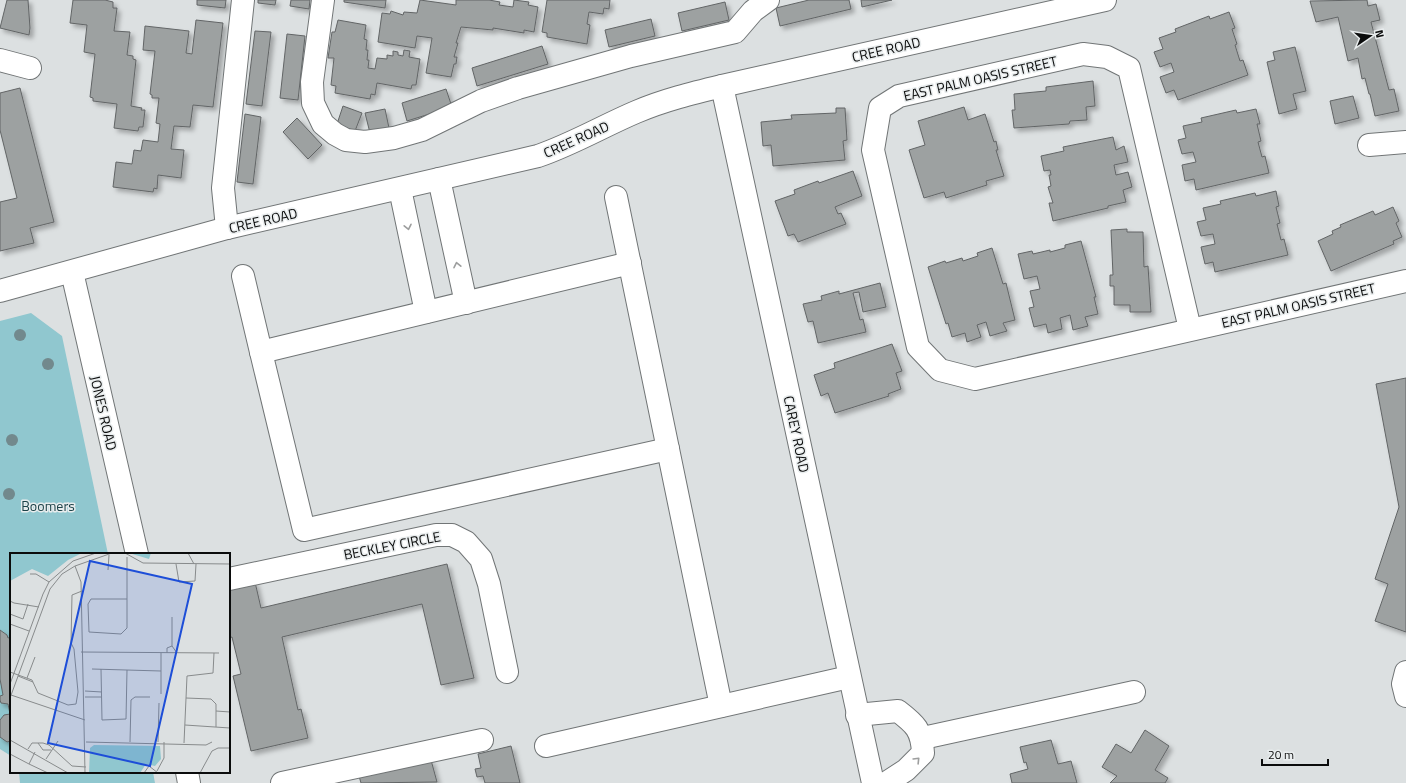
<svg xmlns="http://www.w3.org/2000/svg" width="1406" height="783" viewBox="0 0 1406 783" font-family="'Titillium Web',sans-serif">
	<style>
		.green { fill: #90c7cf }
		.building { fill: #9da1a1; stroke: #626566; filter: url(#shadow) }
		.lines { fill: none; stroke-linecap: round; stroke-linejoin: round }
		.minor-casing { stroke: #717576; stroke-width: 24 }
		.minor { stroke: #fff; stroke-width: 22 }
		.tree { fill: #72898d }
		.oneway { stroke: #9d9e9e }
		.labels { text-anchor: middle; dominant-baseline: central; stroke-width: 3; stroke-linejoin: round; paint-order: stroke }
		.street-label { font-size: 14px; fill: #0b0c0c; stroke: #e9edee }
		.park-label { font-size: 14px; fill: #1b4248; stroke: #e9edee }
		.inset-road { fill: none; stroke: #888b8c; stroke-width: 1 }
		.view { fill: #1d4ed8; fill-opacity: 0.15; stroke: #1d4ed8; stroke-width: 2 }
		.inset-edge { fill: none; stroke: #0b0c0c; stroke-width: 2 }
	</style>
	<defs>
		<filter id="shadow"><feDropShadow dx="3.5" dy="3.5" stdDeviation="2" flood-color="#0004"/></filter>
	</defs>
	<rect width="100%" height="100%" fill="#dce0e1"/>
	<!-- green -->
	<g class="green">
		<path d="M31,313l31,23 46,218h-97v202l-11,-7v-428z"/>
		<path d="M19,772h134l2,11h-135z"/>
	</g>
	<!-- building -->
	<g class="building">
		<path d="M7,0h21l2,28 -1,7 -29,-7z"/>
		<path d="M73,0h32l8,2v6h4l-3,23 16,1 -3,23 6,1v3l3,1 -5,46 11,2 -1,2h4l-2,17h-4l-1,4 -24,-3 3,-24 -24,-3v-3l-3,-1 5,-43 -11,-2 3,-27 -17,-2z"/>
		<path d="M197,0h29l-1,8 -28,-3z"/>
		<path d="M258,0h18l-1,5 -17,-2z"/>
		<path d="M291,0h19l-1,9 -19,-3z"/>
		<path d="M344,0h42l-1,8 -41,-6z"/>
		<path d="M420,0l36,5v-5h33l11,2 -1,3 14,2 1,-7 15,2 -1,3 10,2 -4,25 -10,-2v3l-31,-5v2l-32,-3 -5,16h2l-4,14h3l-1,7h-2l-3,13 -25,-4 6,-35 -15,-2 -2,12 -37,-6 4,-29 8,1 1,-3 12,4 1,-3 13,1z"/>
		<path d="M547,0h63l-1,9 -5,-1 -1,6 -14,-2 -2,12 3,1 -3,19 -40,-7v-4l-5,-1z"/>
		<path d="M809,0h40l2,9 -71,17 -4,-18z"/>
		<path d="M861,0h31l-30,7z"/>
		<path d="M1367,0l1,6 8,-2 4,16 -9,2 18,68 5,-1 5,22 -24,5 -5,-22h-1l-4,-16 -3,1 -4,-21 -10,3 -10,-44 -22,5 -6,-21z"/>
		<path d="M725,2l4,18 -47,11 -4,-18z"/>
		<path d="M1229,12l6,16 -3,1 5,15 -2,1 5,16 3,-1 5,15 -70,25 -4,-10 -8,3 -6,-16 14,-5 -3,-9 -11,4 -6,-15 9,-3 -4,-11 17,-6 -1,-3 34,-13 1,3z"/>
		<path d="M651,19l4,17 -46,11 -4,-17z"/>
		<path d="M196,20l27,3 -10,84 -20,-2 -3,22 -16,-1 -3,23 13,1 -3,28 -23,-3 -1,14 -3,-1 -1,4 -40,-5 3,-25 16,2 2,-14 7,1 2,-11 15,2 2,-18 -4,-1 3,-25h-7v-3l-2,-1 5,-43 -12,-1 2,-24 44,5 -3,22 6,1z"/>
		<path d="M338,20l28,5 -2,14 3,1 -1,10h2l-1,10h2l-1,8 7,1 2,-11 10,1v-4l6,1v-5l5,1v3l5,1 1,-6 6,1 -1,6 11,2 -4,26h-4l-1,4 -34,-6 -2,12 -4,-1 -1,5 -35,-6 1,-7 -5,-1 3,-27h-6l4,-26h3z"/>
		<path d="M255,31l16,1 -9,74 -16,-2z"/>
		<path d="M287,34l18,2 -7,64 -18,-2z"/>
		<path d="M542,46l6,18 -71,22 -5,-18z"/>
		<path d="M1295,47l11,44 -13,3 4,15 -18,5 -12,-52 8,-2 -2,-8z"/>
		<path d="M1093,81l2,25 -9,1 1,13 -17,1 -1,3 -55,4 -2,-18h3l-1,-16 32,-3v-4z"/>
		<path d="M20,88l34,134 -24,6 4,15 -34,8v-49l17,-4 -17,-68v-37z"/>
		<path d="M446,89l6,18 -45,14 -5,-18z"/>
		<path d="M1353,96l6,22 -24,6 -5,-23z"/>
		<path d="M343,106l19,7 -7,18 -18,-7z"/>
		<path d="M964,107l4,13 17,-6 9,28 2,-1 2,9h-2l8,26 -18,5 1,4 -41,13 -2,-6 -20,6 -15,-48 16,-5 -7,-24z"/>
		<path d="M836,108h9l2,32 -4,1 2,19 -72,6 -2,-21 -8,1 -2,-24 31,-3 -1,-4 45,-2z"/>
		<path d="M385,109l4,19 -19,5 -5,-20z"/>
		<path d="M1256,109l4,15h-3l4,17 -3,1 4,15 3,-1 4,17 -73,17 -2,-11 -9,2 -3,-16 14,-3 -3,-10 -11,2 -4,-14 8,-2 -3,-12 19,-4 -1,-4 35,-8 1,3z"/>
		<path d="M245,114l16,3 -8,67 -16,-2z"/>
		<path d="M297,118l25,27 -14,14 -25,-27z"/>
		<path d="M1113,137l3,13 8,-4 4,16 -14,3 2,10 12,-3 4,15 -9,3 3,12 -18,4v2l-55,13 -4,-18h4l-5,-16 3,-1 -2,-11h2l-1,-5 -6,1 -3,-15 23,-5 -1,-4z"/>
		<path d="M853,171l9,25 -27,11 3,7 3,-1 5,11 -48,18 -4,-8 -6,2 -13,-35 20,-7 -1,-4 24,-9 1,2z"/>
		<path d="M1276,191l3,15 -3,1 4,16 -3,1 4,16 3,-1 4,16 -73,17 -2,-10 -8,2 -4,-17 14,-3 -2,-10 -12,2 -4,-14 9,-2 -3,-12 18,-4 -1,-3 35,-8 1,3z"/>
		<path d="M1393,207l6,14 -3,2 6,14 -9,4 1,3 -63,27 -13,-30 15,-7 -1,-3 9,-4 -1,-2 33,-14 2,4z"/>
		<path d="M1127,229v3h16l1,35 4,-1 3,46h-21v-7h-16v-19h-4v-11h3l-2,-45z"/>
		<path d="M1081,241l15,56h-2l4,17 -13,3 3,9 -15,4 -3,-15 -10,3 2,11 -14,4 -2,-9 -12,3 -5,-19 5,-1 -4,-16 10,-2 -3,-13 -13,3 -6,-25 14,-3 1,3 17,-4v2l15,-4v-3z"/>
		<path d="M992,248l11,36 3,-1 9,37 -12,3 4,8 -17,5 -4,-14 -9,3 4,12 -14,5 -2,-9 -13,4 -4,-14 -2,1 -18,-57 17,-6 1,2 16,-5 1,3 15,-5 -1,-3z"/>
		<path d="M880,283l6,24 -23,5 -4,-20 -6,1 7,27 3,-1 3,13 -48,11 -5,-22 -5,1 -5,-18 19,-4 -1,-4 18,-5v3z"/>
		<path d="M892,344l10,27 -6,2 5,16 -13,5 1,2 -54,17 -7,-20 -7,3 -7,-21 21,-7 -1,-5z"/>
		<path d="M1406,378v254l-31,-11 13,-37 -13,-5 24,-72 -23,-123z"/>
		<path d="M447,564l27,114 -33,7 -19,-81 -140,33 16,73 3,-1 7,29 -57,13 -18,-75 8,-2 -9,-37 -3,1v-50l26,-6 6,26z"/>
		<path d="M0,630l7,5 1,3 3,-1v104l-4,1 -7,-5v-17l4,-5 6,-1 -2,-10 -7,-1 -1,-3v-4l3,-1 -3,-16z"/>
		<path d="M1145,730l24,16 -14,24 13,8 -3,5h-55l7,-7 -15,-9 14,-23 15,9z"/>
		<path d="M1051,740l7,24 13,-3 6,22h-65l-2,-9 18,-5 -2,-7 -2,1 -4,-16z"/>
		<path d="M511,746l9,37h-35l-2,-7 -6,1 -2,-8 6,-1 -3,-14z"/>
		<path d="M431,760l6,22 -76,1 -2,-7z"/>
	</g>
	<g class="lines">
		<!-- minor casing -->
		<g class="minor-casing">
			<g id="minor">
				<path d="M323,0l-11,82 1,21 10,21 12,10 11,6 19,2 29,-4 28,-8 59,-29 37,-13 113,-32 104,-24 18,-21 15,-11"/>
				<path d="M0,60l30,8"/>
				<path d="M722,86l151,697"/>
				<path d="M1369,145l37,-3"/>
				<path d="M439,179l27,124"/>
				<path d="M400,189l26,123"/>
				<path d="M616,197l105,509"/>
				<path d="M227,228l-4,-40 20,-188"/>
				<path d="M630,263l-369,89 43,178 364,-81"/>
				<path d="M72,272l65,282"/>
				<path d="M243,276l18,76"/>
				<path d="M0,291l227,-63 311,-72c35,-12 65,-30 98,-44 28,-12 57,-19 86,-26l383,-86"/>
				<path d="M1190,329l-61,-261 -22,-11 -24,-3 -184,42 -19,12 -7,42 45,197 22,23 35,9 431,-98"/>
				<path d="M229,579l207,-44h16l14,7 15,17 8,25 18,88"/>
				<path d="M1406,672l-3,12 3,12"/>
				<path d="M857,715l41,-4c17,13 24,19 25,42l-17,17 -20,13"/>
				<path d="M923,738l211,-46"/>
				<path d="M546,746l303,-69"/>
				<path d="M187,772l2,11"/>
				<path d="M282,783l200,-43"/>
			</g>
		</g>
		<!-- minor -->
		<use href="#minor" class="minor"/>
	</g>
	<!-- trees -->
	<g class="tree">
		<circle cx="20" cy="335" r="6"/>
		<circle cx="48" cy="364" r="6"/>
		<circle cx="12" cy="440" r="6"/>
		<circle cx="9" cy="494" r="6"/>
	</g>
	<!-- one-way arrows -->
	<defs><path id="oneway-chevron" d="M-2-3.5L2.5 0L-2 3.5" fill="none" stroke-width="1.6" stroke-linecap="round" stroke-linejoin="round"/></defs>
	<g class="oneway">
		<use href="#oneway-chevron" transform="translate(408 227) rotate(78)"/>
		<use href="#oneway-chevron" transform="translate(457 265) rotate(-102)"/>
		<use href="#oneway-chevron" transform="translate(917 760) rotate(-46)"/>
	</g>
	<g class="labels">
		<!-- street labels -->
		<g class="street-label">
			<text transform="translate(886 49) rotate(-13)">CREE ROAD</text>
			<text transform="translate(980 78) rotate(-13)">EAST PALM OASIS STREET</text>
			<text transform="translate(576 139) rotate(-24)">CREE ROAD</text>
			<text transform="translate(263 220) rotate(-13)">CREE ROAD</text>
			<text transform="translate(1298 305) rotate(-13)">EAST PALM OASIS STREET</text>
			<text transform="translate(104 413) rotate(77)">JONES ROAD</text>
			<text transform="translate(797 434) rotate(78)">CAREY ROAD</text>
			<text transform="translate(392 545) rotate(-11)">BECKLEY CIRCLE</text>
		</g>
		<!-- park labels -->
		<g class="park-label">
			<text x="48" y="505">Boomers</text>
		</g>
	</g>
	<!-- overview -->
	<g transform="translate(10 553)">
		<rect width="220" height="220" fill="#dce0e1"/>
		<path d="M0,0h72l-14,7 -20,16 -16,-7 -22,12zM119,0h22l-2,6zM84,192l66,1 1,13 -6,7 -9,-2 -6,9h-51l1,-25z" fill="#90c7cf"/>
		<path class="inset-road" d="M115,0l18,10 87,1M178,0l6,11M166,11l3,18 16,-1 1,-17M65,13l6,16 4,191M98,17l1,-15M20,21h6l13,8M117,46h-36l-3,5 1,28 32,2 6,-6v-71M0,48l4,2 25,4M0,61l13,5 5,-15M0,71l19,7M162,93v-29M71,99l138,1M157,100v-5l5,-2 5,7M82,116l69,2M91,116l1,51 24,-1 1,-49M0,119l22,8 6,13 30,12 8,-1 2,-12 -4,-43 -3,-6 1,-48 10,-4M8,123l15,6M17,125l8,-21M0,131l33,-90 6,-12 24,-21 23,-8M75,138l17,1M151,141v-41M1,142l74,25M75,144h17M0,145l40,-109 12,-15 13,-8 37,-13M176,145l25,1 5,5v7l14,1M175,172l45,3M206,174v-16M0,187l58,33M76,189l120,3 6,-3M120,189l1,-42 4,-3h15M148,189l1,-39M28,190l5,7h8M174,190l3,-67 26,-3 1,-20M18,196l4,-6h11l6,2 23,21 14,1M0,201l19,10 6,-12M36,206l12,-18M19,211l19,9M147,218l7,-13v-16M134,220l5,-7 9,7M190,220l12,-22 6,-3h12"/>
		<path class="view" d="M80,8l102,23 -42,182 -102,-23z"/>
		<rect width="220" height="220" class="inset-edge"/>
	</g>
	<!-- north arrow -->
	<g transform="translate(1370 36) rotate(77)" stroke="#e9edee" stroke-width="3" paint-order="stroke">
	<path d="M0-3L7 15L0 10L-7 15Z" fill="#0b0c0c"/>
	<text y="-6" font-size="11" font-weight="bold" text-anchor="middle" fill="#0b0c0c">N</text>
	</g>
	<!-- scale -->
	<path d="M1262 759v6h66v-6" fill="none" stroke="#0b0c0c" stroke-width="2"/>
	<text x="1268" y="759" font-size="12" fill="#0b0c0c" stroke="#e9edee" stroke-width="3" paint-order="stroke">20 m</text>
</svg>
